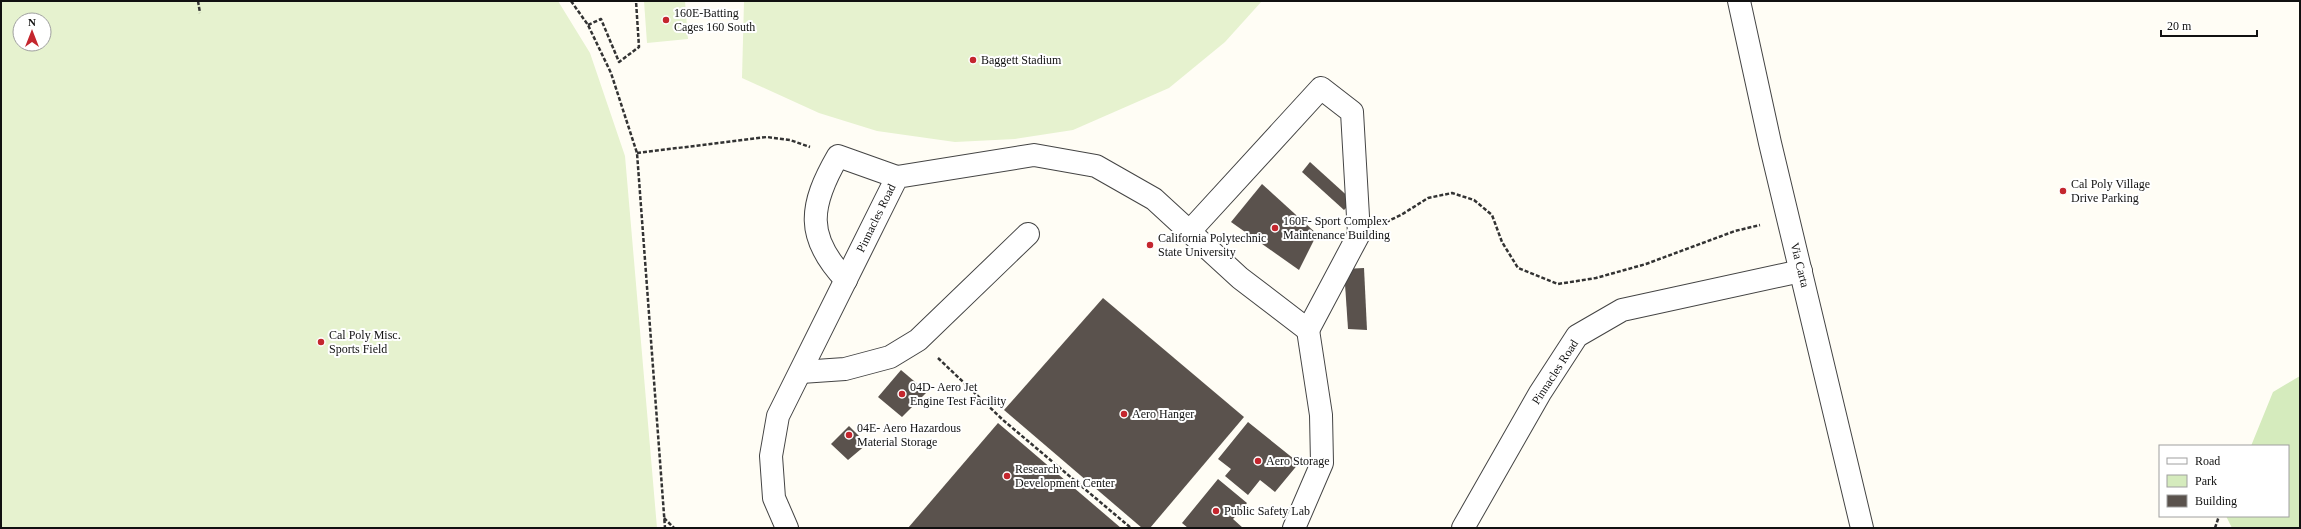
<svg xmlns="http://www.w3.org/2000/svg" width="2301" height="529" viewBox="0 0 2301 529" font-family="'Times New Roman',serif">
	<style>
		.green { fill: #d5ebbd }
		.pitch { fill: #e6f2cf; fill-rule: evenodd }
		.building { fill: #5a524d }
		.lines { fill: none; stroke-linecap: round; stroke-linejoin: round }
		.minor-casing { stroke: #444; stroke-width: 24 }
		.path { stroke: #333; stroke-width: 2.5; stroke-dasharray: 4 2; stroke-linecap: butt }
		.minor { stroke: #fff; stroke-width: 22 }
		.poi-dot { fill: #c4262e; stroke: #fff; stroke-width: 1.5 }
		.labels { text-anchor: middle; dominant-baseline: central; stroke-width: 4; stroke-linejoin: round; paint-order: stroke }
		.poi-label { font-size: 12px; fill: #111; stroke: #fff; text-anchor: start }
		.street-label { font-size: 12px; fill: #111; stroke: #fff }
	</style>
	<rect width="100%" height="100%" fill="#fffdf5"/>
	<!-- green -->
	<path class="green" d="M2300,376v152h-68l-6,-12h62v-70h-37l22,-54z"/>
	<!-- pitch -->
	<g class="pitch">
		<path d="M1,1h557l32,52 35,103 32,372h-656zM20,20h24v24h-24z"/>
		<path d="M644,1h41l3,38 -41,4z"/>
		<path d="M744,1h518l-37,41 -56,46 -96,42 -58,9 -60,3 -78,-11 -58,-18 -77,-35z"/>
	</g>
	<!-- building -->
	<g class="building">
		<path d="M1310,162l43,39 -9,9 -42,-38z"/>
		<path d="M1262,184l55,50 -18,36 -68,-48z"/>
		<path d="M1364,268l3,62 -19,-1 -4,-60z"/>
		<path d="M1103,298l141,119 -94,111h-8l-138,-118z"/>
		<path d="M901,370l26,22 -25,25 -24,-20z"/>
		<path d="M1248,422l51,41 -24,29 -15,-12 -12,15 -23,-19 6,-7 -13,-10z"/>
		<path d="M998,423l123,105h-213z"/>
		<path d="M849,426l18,18 -19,16 -17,-16z"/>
		<path d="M1218,479l29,24 -14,16 10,9h-55l-6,-5z"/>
	</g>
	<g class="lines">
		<!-- minor casing -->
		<g class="minor-casing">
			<g id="minor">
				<path d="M1739,1l31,142 92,385"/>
				<path d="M846,280c-41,-43 -37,-74 -8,-124l59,21"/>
				<path d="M801,372l44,-3 45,-12 28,-17 110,-106"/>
				<path d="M787,528l-13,-30 -3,-42 7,-40 119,-239 137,-22 62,11 58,33 86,79 68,52 51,-96 -7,-122 -31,-24 -132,144"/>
				<path d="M1294,528l28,-65 -1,-48 -13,-85"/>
				<path d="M1463,528l77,-135 37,-57 45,-26 179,-39"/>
			</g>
		</g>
		<!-- path -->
		<g class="path">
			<path d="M198,1l2,12"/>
			<path d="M571,1l17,24 23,48 26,80 28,375"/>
			<path d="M588,25l13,-6 18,43 20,-15 -3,-46"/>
			<path d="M637,153l130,-16 23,3 20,7"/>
			<path d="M1386,222l15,-7 27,-17 24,-5 22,7 18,15 10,27 16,26 40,16 38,-6 50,-14 89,-33 25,-6"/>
			<path d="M938,358l65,62 128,108"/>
			<path d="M664,518l10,10"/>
			<path d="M2215,528l4,-12"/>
		</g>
		<!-- minor -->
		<use href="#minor" class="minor"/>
	</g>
	<!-- markers -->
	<g class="poi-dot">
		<circle cx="666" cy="20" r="4"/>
		<circle cx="973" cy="60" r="4"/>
		<circle cx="2063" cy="191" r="4"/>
		<circle cx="1275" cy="228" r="4"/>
		<circle cx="1150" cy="245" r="4"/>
		<circle cx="321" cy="342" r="4"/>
		<circle cx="902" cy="394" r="4"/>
		<circle cx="1124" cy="414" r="4"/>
		<circle cx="849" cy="435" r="4"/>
		<circle cx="1258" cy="461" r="4"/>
		<circle cx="1007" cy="476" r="4"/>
		<circle cx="1216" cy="511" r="4"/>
	</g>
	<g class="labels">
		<!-- poi labels -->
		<g class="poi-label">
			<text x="674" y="13">160E-Batting<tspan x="674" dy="14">Cages 160 South</tspan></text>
			<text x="981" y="60">Baggett Stadium</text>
			<text x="2071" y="184">Cal Poly Village<tspan x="2071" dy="14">Drive Parking</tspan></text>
			<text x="1283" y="221">160F- Sport Complex<tspan x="1283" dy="14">Maintenance Building</tspan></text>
			<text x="1158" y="238">California Polytechnic<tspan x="1158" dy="14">State University</tspan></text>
			<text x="329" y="335">Cal Poly Misc.<tspan x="329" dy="14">Sports Field</tspan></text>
			<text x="910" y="387">04D- Aero Jet<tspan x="910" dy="14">Engine Test Facility</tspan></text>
			<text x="1132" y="414">Aero Hanger</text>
			<text x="857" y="428">04E- Aero Hazardous<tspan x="857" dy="14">Material Storage</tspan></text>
			<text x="1266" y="461">Aero Storage</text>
			<text x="1015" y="469">Research<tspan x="1015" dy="14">Development Center</tspan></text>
			<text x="1224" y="511">Public Safety Lab</text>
		</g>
		<!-- street labels -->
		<g class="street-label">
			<text transform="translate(876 218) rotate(-64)">Pinnacles Road</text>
			<text transform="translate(1800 265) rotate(76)">Via Carta</text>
			<text transform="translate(1555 372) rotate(-57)">Pinnacles Road</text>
		</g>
	</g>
	<!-- border -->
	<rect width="2301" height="529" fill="none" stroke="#111111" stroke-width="4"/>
	<!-- legend -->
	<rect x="2159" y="445" width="130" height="72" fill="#ffffff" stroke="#a0a0a0"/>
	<rect x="2167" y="458" width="20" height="6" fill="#ffffff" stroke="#a0a0a0"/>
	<text x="2195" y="465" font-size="12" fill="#111111">Road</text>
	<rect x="2167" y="475" width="20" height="12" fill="#d5ebbd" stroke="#a0a0a0"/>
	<text x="2195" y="485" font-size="12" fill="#111111">Park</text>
	<rect x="2167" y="495" width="20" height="12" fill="#5a524d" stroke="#a0a0a0"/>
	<text x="2195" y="505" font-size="12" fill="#111111">Building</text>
	<!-- north arrow -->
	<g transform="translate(32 32)"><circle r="19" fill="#ffffff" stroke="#a0a0a0"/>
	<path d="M0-3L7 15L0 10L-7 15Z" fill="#c4262e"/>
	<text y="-6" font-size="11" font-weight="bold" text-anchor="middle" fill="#111111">N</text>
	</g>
	<!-- scale -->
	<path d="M2161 30v6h96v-6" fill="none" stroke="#111111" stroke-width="2"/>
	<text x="2167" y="30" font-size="12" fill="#111111" stroke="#ffffff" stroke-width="3" paint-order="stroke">20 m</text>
</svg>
